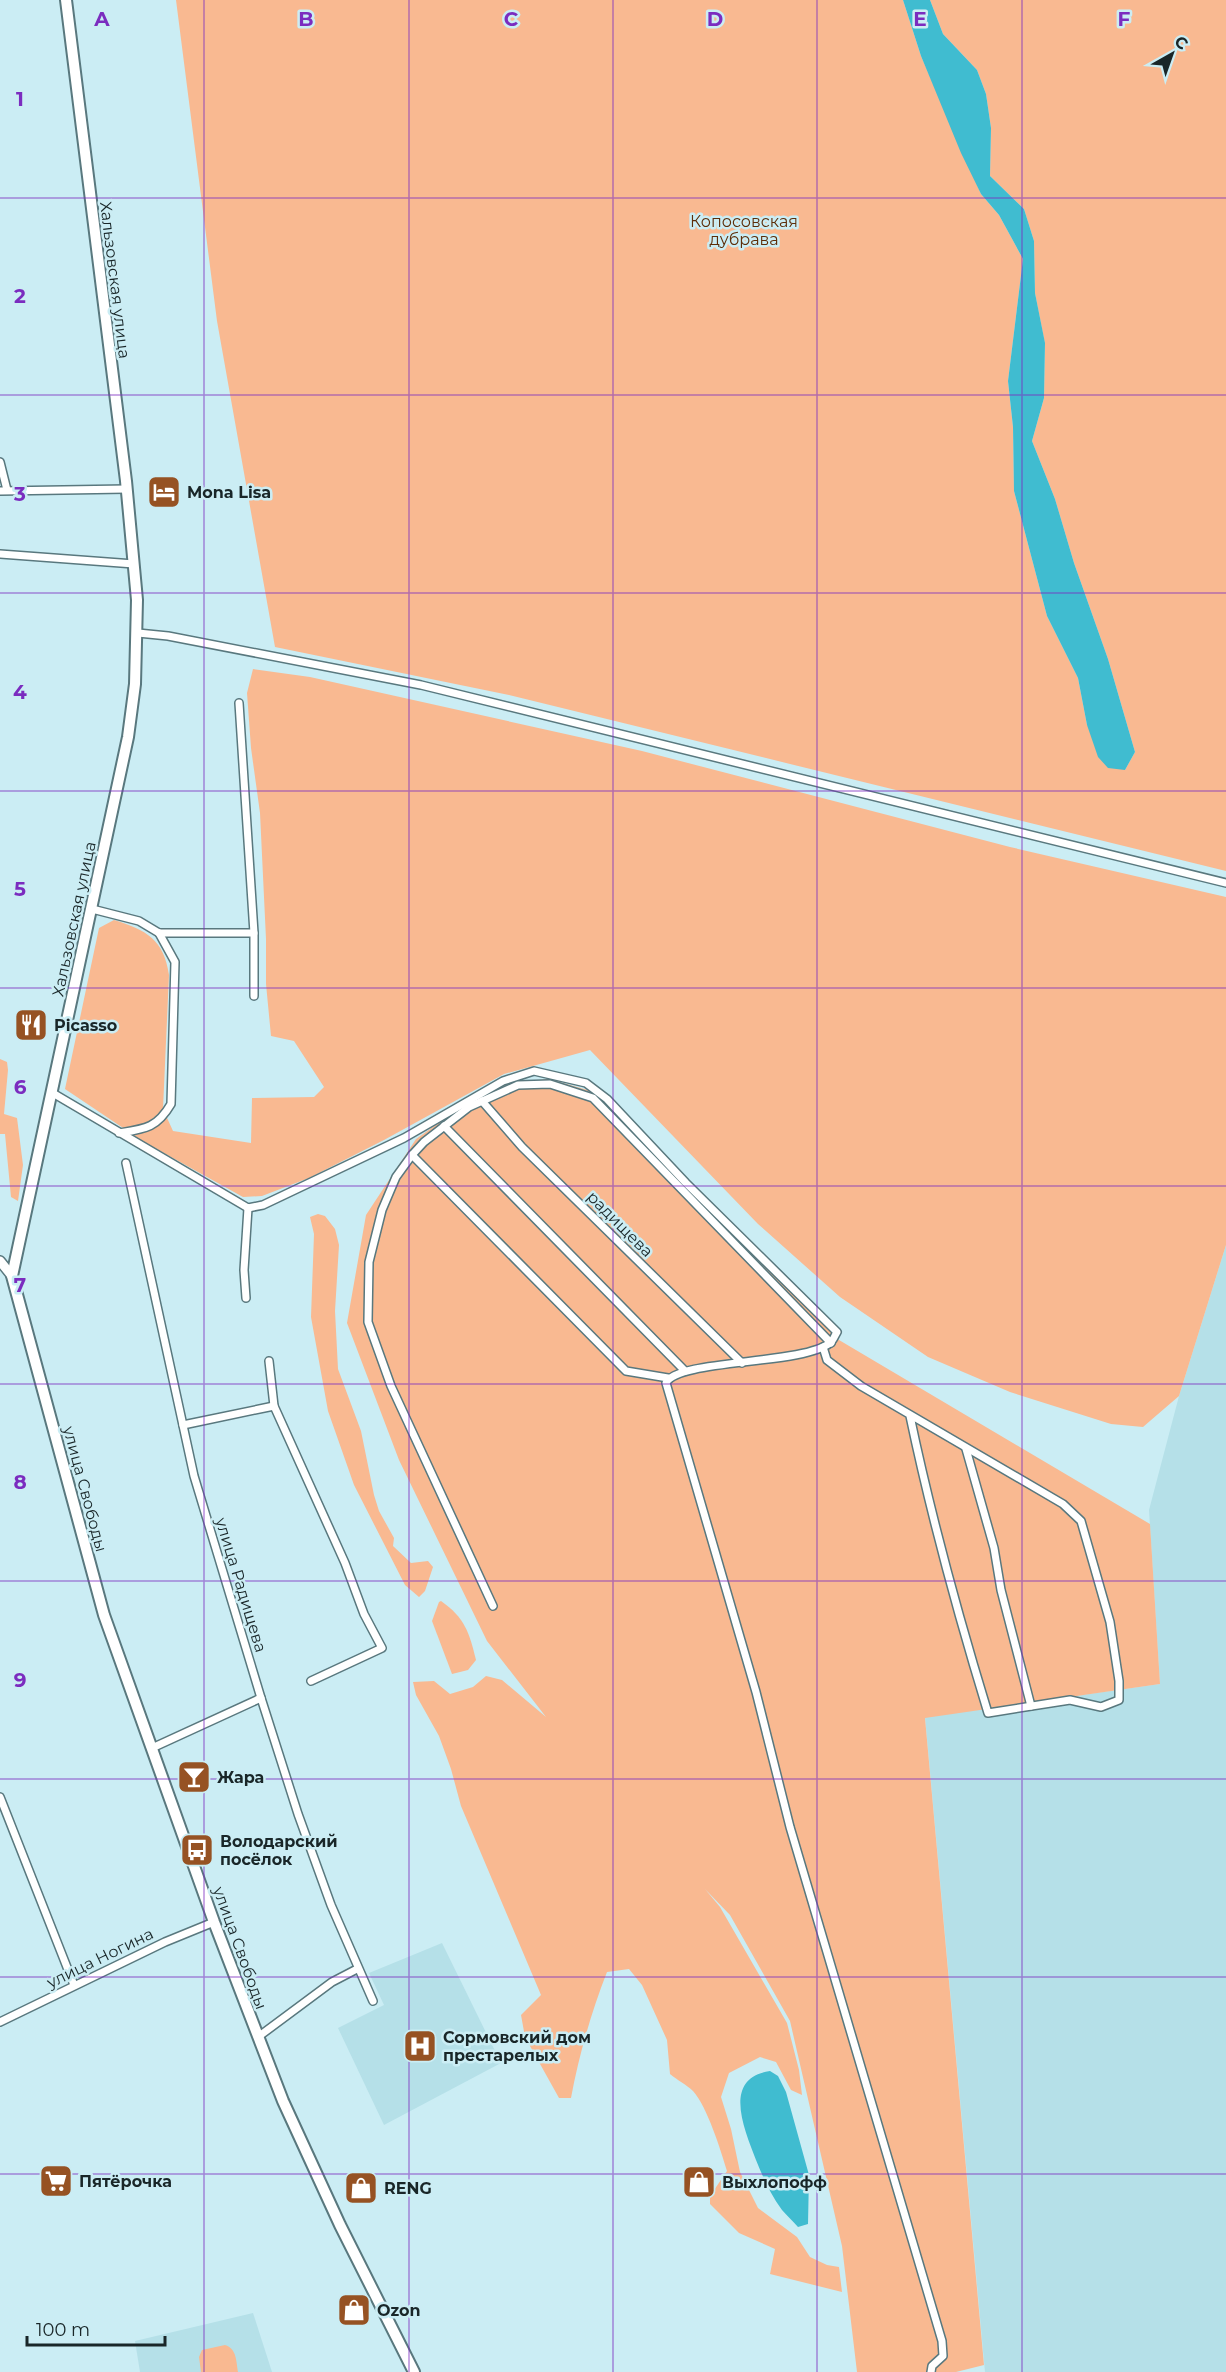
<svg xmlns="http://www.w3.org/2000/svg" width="1226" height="2372" viewBox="0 0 1226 2372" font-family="Montserrat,sans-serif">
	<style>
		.built { fill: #b5e0e8 }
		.green { fill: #f9b991 }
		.water { fill: #40bcd0 }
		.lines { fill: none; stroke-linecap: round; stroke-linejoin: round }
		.minor-casing { stroke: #59787e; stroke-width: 10 }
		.tertiary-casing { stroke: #59787e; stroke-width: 12 }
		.primary-casing { stroke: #59787e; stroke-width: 14 }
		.minor { stroke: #fff; stroke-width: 7 }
		.tertiary { stroke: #fff; stroke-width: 9 }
		.primary { stroke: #fff; stroke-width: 10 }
		.grid { fill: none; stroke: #7b2cbf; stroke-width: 1.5; stroke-opacity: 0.55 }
		.labels { text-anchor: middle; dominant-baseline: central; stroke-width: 5; stroke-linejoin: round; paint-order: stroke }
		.park-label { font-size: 16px; fill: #5d2d08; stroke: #cbedf4 }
		.street-label { font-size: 16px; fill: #192628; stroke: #cbedf4 }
		.poi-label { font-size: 16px; font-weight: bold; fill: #192628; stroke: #cbedf4; text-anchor: start }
		.grid-label { font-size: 20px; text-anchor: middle; font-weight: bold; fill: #7b2cbf; stroke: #cbedf4; stroke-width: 5; stroke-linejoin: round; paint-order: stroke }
	</style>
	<rect width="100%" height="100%" fill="#cbedf4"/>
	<!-- built -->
	<g class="built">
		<path d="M1226,1245v1127h-241l-60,-655 235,-33 -11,-174 30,-114z"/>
		<path d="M442,1943l59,120 -117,62 -46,-97 46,-23 -15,-32z"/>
		<path d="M253,2313l19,59h-132l-5,-31z"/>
	</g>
	<!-- green -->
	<g class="green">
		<path d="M176,0h727l18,56 60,138 18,21 24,44 -15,122 5,46 1,64 33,125 31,62 9,47 38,45 10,-18 -27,-93 -34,-96 -19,-64 -23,-58 12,-43 1,-54 -10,-51 -1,-52 -10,-32 -34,-33 1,-48 -5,-34 -9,-24 -34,-36 -13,-34h296v871l-717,-176 -234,-48 -58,-326z"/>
		<path d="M253,669l57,8 332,74 368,96 216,50v348l-47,151 -36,31 -32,-3 -101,-32 -82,-35 -88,-60 -82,-73 -168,-174 -86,24 -120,66 -75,38 -47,18 -19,1 -99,-55 -79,-53 34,-161 15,-8c32,10 50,19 55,55l-6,134 10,22 78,12 1,-45 62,-1 10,-10 -30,-46 -23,-5 -5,-52v-45l-6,-126 -9,-65 -4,-55z"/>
		<path d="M0,1059l7,3 1,8 -4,44 13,4 6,47 -5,36 -7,-4 -6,-63h-5z"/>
		<path d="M549,1079l42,12 248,249 311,184 10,160 -235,34 59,647 -28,7h-99l-15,-126 -52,-225 -60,-106 -25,-26 15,18 67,116 12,47 3,25 -11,-5 -15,-28 -16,-5 -31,16 -8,24 10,32 9,43 18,36 39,29 13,20 17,8 12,2 3,25 -72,-18 5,-25 -36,-16 -29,-29v-8l17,-25c-6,-20 -20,-65 -34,-80 -6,-6 -16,-11 -23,-17l-3,-34 -25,-55 -13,-16 -22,3c-16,41 -28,83 -36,126h-12l-34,-61 -4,-22 20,-20 -80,-189 -10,-37 -12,-33 -23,-41 -3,-13 21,-1 16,13 23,-7 13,-11 16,4 44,37 -59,-76 -88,-181 -52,-137 19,-108 50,-76 58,-41 36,-15z"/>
		<path d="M318,1214l7,2 10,13 4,16 -4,66 3,58 23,62 13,64 5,16 15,27 -1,8 18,17 17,-2 5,6 -8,24 -6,6 -14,-12 -51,-100 -26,-74 -17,-94 3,-83 -4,-17z"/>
		<path d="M441,1601c24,17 28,31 35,59l-8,10 -16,4 -20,-53 7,-19z"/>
		<path d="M225,2345c12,4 11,16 13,27h-37l-2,-15 3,-7z"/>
	</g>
	<!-- water -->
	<g class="water">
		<path d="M903,0h27l13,34 34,36 9,24 5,34 -1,48 34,33 10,32 1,52 10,50 -1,55 -12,43 23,58 19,64 34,96 27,93 -10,18 -17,-2 -10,-11 -11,-32 -9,-47 -31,-62 -33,-125 -1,-64 -5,-46 15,-122 -24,-44 -18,-21 -20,-41 -40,-97z"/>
		<path d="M770,2071l8,5 8,16 23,83 -1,49 -10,3c-5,-6 -11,-11 -16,-17 -12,-16 -19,-33 -26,-50 -11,-29 -35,-82 14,-89z"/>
	</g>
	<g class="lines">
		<!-- minor casing -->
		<g class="minor-casing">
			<g id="minor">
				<path d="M0,462l7,28"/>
				<path d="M0,491l127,-2"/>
				<path d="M0,554l134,10"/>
				<path d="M138,633l30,3 253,49 805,198"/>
				<path d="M239,703l15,230v63"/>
				<path d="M92,909l47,12 20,12h95"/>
				<path d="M51,1092l197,116 15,-3 141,-67 99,-57 31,-10 52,12 21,16 79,84 151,149c-2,3 -4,9 -7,11 -28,22 -153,16 -164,40l90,309 34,135 152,514 1,15 -11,10 -1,6"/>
				<path d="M482,1101l40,46 220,216"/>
				<path d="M444,1126l241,245"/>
				<path d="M119,1133c26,-4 38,-5 52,-29l4,-142 -16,-29"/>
				<path d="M412,1155l214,216 42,7"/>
				<path d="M126,1163l68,313 67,222 37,116 33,91 42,96"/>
				<path d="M246,1298l-2,-28 4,-62"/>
				<path d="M823,1347l4,13 34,26 202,118 18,17 29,101 9,59v19l-18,7 -31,-7 -82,13c-30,-98 -57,-197 -78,-297"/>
				<path d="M269,1361l5,45 71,157 19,51 18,34 -71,33"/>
				<path d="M183,1425l91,-19"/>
				<path d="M966,1449l28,99 7,42 30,116"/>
				<path d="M493,1606l-102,-220 -23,-64 1,-60 13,-52 14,-33 16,-22 12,-13 45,-35 49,-22 32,-1 43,14 238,245"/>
				<path d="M152,1748l109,-50"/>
				<path d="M0,1797l74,188"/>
				<path d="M0,2022l165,-80 49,-20"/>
				<path d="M258,2037l74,-55 25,-13"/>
			</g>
		</g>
		<!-- tertiary casing -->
		<g class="tertiary-casing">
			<path id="tertiary" d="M0,1261l12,15"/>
		</g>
		<!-- primary casing -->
		<g class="primary-casing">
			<path id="primary" d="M66,0l60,481 11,119 -2,84 -7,53 -116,539 92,339 110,307 69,179 57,124 74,147"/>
		</g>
		<!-- minor -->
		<use href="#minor" class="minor"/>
		<!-- tertiary -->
		<use href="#tertiary" class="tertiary"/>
		<!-- primary -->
		<use href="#primary" class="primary"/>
	</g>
	<!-- grid -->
	<path class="grid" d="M204,0v2372M409,0v2372M613,0v2372M817,0v2372M1022,0v2372M0,198h1226M0,395h1226M0,593h1226M0,791h1226M0,988h1226M0,1186h1226M0,1384h1226M0,1581h1226M0,1779h1226M0,1977h1226M0,2174h1226"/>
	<!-- icons -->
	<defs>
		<g id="hotel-square" transform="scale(1.725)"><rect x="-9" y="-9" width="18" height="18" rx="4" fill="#965223" stroke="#cbedf4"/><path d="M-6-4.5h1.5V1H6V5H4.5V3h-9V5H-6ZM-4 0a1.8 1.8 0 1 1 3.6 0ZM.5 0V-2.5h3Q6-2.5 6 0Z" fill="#fff"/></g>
		<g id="restaurant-square" transform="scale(1.725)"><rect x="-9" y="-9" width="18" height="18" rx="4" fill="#965223" stroke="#cbedf4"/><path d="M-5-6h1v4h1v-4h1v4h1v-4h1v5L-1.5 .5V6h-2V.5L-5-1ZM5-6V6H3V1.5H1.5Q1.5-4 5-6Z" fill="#fff"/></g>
		<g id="bar-square" transform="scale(1.725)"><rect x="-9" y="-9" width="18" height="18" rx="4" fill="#965223" stroke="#cbedf4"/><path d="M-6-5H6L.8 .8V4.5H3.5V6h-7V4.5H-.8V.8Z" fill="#fff"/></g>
		<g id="bus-square" transform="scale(1.725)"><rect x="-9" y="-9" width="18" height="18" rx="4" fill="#965223" stroke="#cbedf4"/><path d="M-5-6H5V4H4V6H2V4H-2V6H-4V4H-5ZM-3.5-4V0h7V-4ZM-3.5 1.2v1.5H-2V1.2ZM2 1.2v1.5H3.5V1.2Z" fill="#fff"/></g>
		<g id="hospital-square" transform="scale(1.725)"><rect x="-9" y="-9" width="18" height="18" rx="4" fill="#965223" stroke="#cbedf4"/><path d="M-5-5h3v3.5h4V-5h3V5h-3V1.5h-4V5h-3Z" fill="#fff"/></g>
		<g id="supermarket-square" transform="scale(1.725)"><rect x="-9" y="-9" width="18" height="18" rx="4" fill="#965223" stroke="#cbedf4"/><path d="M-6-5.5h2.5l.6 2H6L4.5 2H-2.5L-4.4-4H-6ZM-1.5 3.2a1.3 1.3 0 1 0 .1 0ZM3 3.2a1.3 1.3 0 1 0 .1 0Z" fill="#fff"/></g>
		<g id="shop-square" transform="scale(1.725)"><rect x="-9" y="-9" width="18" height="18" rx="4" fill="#965223" stroke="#cbedf4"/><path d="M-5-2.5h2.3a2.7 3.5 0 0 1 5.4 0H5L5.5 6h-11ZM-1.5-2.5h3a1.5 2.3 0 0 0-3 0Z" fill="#fff"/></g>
	</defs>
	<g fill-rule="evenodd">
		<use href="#hotel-square" x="164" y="492"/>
		<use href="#restaurant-square" x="31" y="1025"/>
		<use href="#bar-square" x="194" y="1777"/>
		<use href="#bus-square" x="197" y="1850"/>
		<use href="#hospital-square" x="420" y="2046"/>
		<use href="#supermarket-square" x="56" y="2181"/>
		<use href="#shop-square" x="699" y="2182"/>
		<use href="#shop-square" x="361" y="2188"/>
		<use href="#shop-square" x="354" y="2310"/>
	</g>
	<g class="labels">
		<!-- park labels -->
		<g class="park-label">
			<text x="744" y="221">Копосовская<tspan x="744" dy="18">дубрава</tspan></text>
		</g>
		<!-- street labels -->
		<g class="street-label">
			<text transform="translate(115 280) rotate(83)">Хальзовская улица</text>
			<text transform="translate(74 919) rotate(-78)">Хальзовская улица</text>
			<text transform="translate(620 1224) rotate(45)">радищева</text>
			<text transform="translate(85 1489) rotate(75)">улица Свободы</text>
			<text transform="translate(241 1585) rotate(73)">улица Радищева</text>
			<text transform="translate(240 1948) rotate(70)">улица Свободы</text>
			<text transform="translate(100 1958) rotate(-26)">улица Ногина</text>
		</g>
		<!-- poi labels -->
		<g class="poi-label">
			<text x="187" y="492">Mona Lisa</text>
			<text x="54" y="1025">Picasso</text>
			<text x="217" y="1777">Жара</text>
			<text x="220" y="1841">Володарский<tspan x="220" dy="18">посёлок</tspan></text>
			<text x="443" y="2037">Сормовский дом<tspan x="443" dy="18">престарелых</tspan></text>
			<text x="79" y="2181">Пятёрочка</text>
			<text x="722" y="2182">Выхлопофф</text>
			<text x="384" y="2188">RENG</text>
			<text x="377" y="2310">Ozon</text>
		</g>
	</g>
	<g class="grid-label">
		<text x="102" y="26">A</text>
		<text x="306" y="26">B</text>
		<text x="511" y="26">C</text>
		<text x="715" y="26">D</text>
		<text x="920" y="26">E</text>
		<text x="1124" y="26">F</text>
		<text x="20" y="106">1</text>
		<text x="20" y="303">2</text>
		<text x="20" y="501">3</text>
		<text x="20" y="699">4</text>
		<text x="20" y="896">5</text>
		<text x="20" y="1094">6</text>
		<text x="20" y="1292">7</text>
		<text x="20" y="1489">8</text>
		<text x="20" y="1687">9</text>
	</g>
	<!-- north arrow -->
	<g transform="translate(1172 54) rotate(40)" stroke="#cbedf4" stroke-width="4.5" paint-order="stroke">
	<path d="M0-4.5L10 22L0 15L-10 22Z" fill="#192628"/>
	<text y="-9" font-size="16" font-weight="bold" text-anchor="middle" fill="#192628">С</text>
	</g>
	<!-- scale -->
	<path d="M27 2336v9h138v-9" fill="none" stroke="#192628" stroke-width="3"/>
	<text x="36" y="2336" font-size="18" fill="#192628" stroke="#cbedf4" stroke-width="4.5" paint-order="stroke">100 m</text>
</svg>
